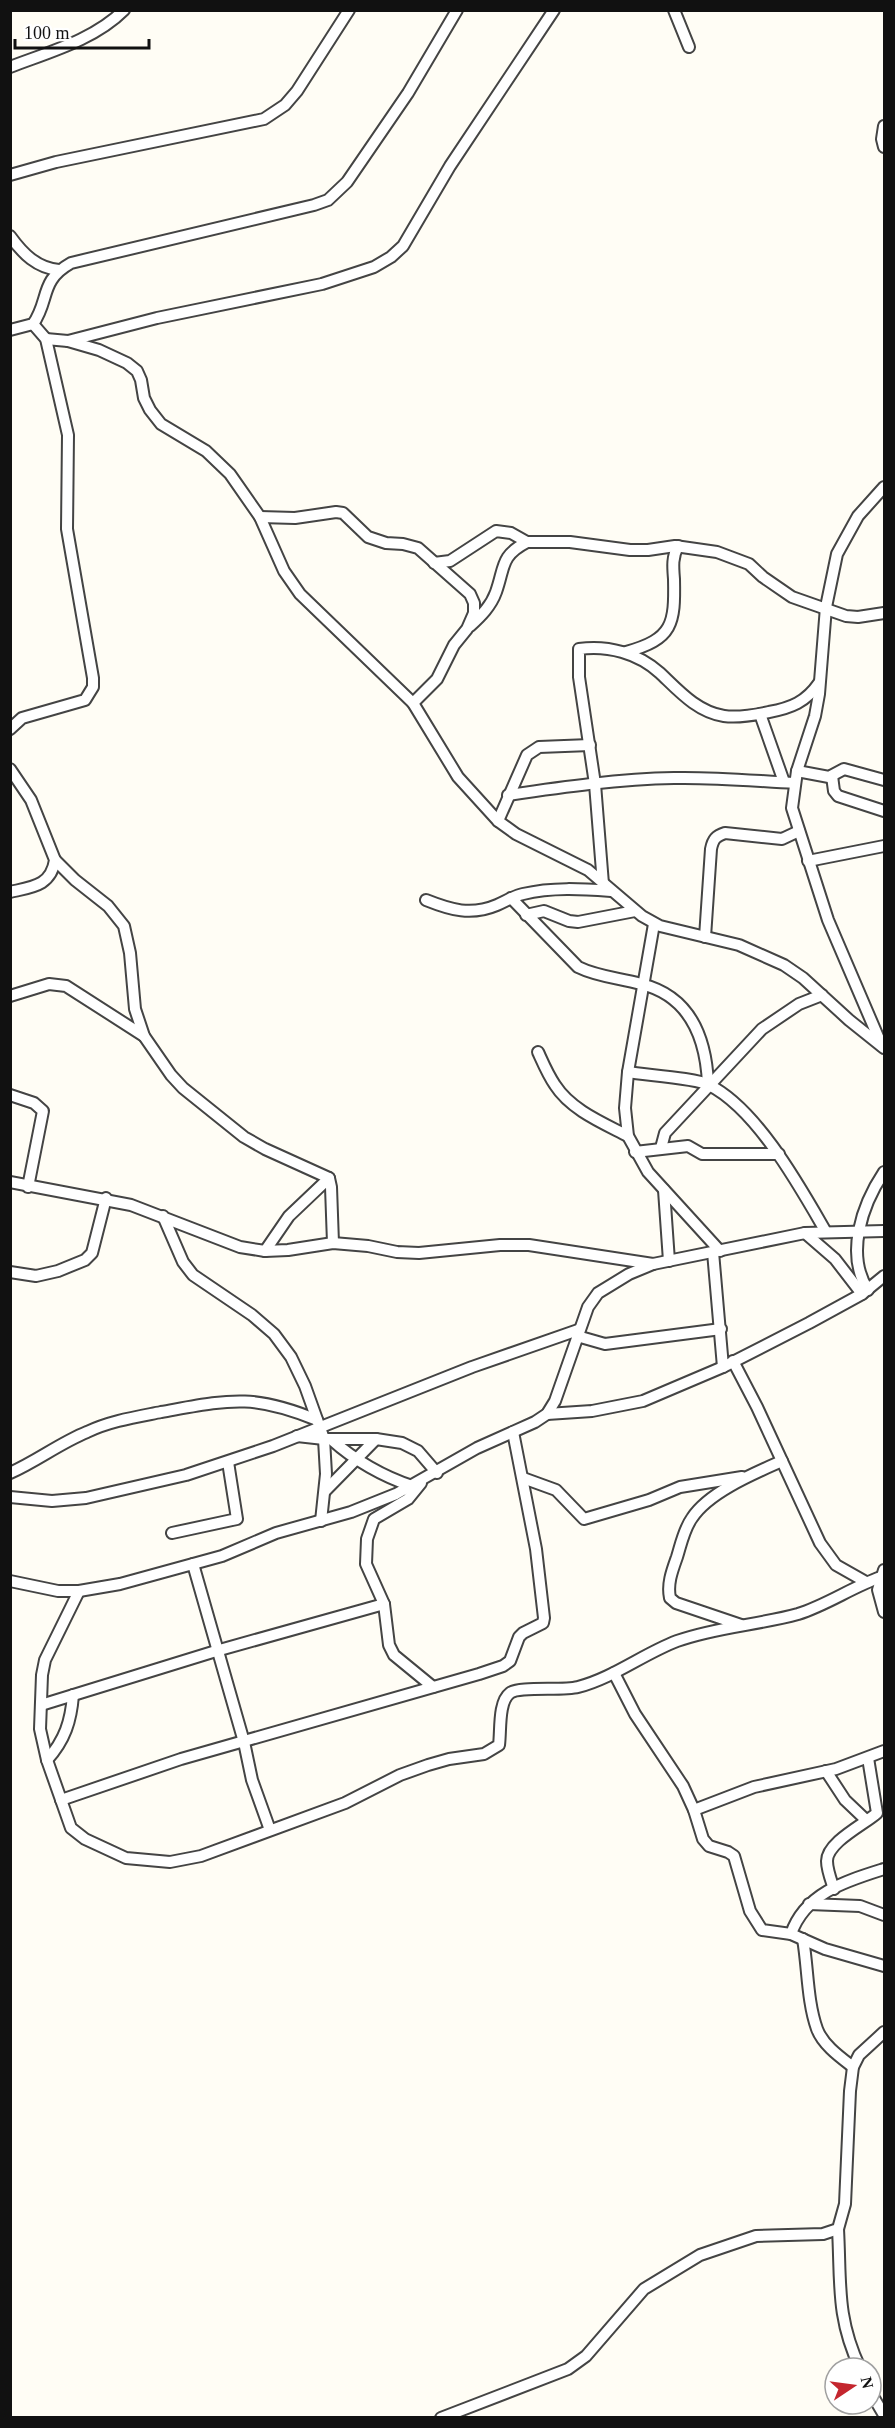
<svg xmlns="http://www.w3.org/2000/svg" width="895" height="2428" viewBox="0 0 895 2428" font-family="Georgia,serif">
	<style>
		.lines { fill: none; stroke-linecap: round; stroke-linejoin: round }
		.minor-casing { stroke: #444; stroke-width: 14 }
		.minor { stroke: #fff; stroke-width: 10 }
	</style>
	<rect width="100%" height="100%" fill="#fffdf5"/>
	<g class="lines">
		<!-- minor casing -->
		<g class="minor-casing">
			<g id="minor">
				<path d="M674,10l15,37"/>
				<path d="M10,67c39,-15 84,-27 114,-57"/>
				<path d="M884,126l-2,13 2,8"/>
				<path d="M10,175l46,-13 208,-43 21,-14 12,-14 52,-81"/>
				<path d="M10,236c13,18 27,32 49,34"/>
				<path d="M10,330l23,-6c17,-24 6,-43 38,-61l243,-58 14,-5 19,-18 61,-89 49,-83"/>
				<path d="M46,339l22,2 89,-23 165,-34 52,-17 17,-10 12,-11 47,-80 104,-156"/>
				<path d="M68,341l31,9 28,13 10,8 4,9 3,18 6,12 11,14 45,27 24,23 30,43 24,54 16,23 113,109 45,74 40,44 18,13 72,36 54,46 18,10 79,19 45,20 19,13 46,42 35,28"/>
				<path d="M260,517l35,1 41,-6 7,1 25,24 18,6 17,1 15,4 52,46 4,9v10l-7,16 -13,16 -17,34 -24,24"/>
				<path d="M434,563l16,-2 46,-30 15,2 16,9h43l60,8h18l27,-4 42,6 32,12 14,13 29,20 54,19 12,1 26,-4"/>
				<path d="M470,626c11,-10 21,-20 26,-34 9,-25 4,-36 31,-50"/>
				<path d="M626,652c47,-13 49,-28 48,-73 -1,-12 -2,-22 4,-33"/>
				<path d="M760,714l24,68"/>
				<path d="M10,729l12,-11 63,-18 8,-13v-9l-26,-149 1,-94 -22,-96 -13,-15"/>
				<path d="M10,769l21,31 24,60c-4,26 -23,27 -45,32"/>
				<path d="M797,771l32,6 15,-8 40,11"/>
				<path d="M832,776l2,15 4,5 46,15"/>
				<path d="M508,795c55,-8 111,-16 166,-17 40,-1 81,3 121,5"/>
				<path d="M498,821l29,-66 12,-8 51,-2"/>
				<path d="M55,860l20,20 33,26 16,20 6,27 5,56 9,27 27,39 12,13 61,49 21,12 64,29 2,9 2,56"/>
				<path d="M808,861l76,-15"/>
				<path d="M603,884l-8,-100 -16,-107v-28c29,-4 59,4 81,24 18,17 37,39 64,43 14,2 31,-1 45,-4 22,-4 37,-10 50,-29"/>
				<path d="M511,898l67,69c20,10 42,11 63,17 49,12 65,54 67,100"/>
				<path d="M426,900c25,10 45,16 71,5 9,-4 17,-9 26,-11 29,-7 59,-5 88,-3"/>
				<path d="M526,915l18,-4 25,10 9,1 57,-11"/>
				<path d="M654,924l-26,148 -3,36 3,28 20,36 72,79"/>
				<path d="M705,937l6,-88c2,-10 5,-13 14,-16l57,6 17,-8"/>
				<path d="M10,996l39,-12 17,2 78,50"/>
				<path d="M882,1046l-54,-126 -36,-112 5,-37 18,-55 4,-22 7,-87 11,-53 21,-38 26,-29"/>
				<path d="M538,1052c5,11 10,23 17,33 16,25 48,38 73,51"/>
				<path d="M628,1072c17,3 68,6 81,13 48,24 91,102 117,147"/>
				<path d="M10,1095l24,8 9,8 -15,76"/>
				<path d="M661,1148l4,-15 97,-104 37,-25 23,-9"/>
				<path d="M635,1152l53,-6 14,8h77"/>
				<path d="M10,1182l121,23 109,42 25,4 23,-1 45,-7 35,3 29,6 22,1 81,-8h29l124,19"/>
				<path d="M664,1190l5,71"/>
				<path d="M163,1216l20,46 10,13 59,40 22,19 17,23 14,29 19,53 2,35 -5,47"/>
				<path d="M805,1233l30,26 27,35"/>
				<path d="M265,1251l24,-35 40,-38"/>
				<path d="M713,1252l10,115"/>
				<path d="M10,1272l26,4 22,-5 27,-11 7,-7 14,-55"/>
				<path d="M868,1290c-23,-36 -6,-85 16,-118"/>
				<path d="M577,1336l28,8 116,-15"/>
				<path d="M733,1361l24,46 63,136 16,22 30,17"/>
				<path d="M547,1414l45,-3 51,-10 80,-34 86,-44 53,-29 22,-18"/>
				<path d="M297,1436l27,3h52l26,4 16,8 19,22"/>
				<path d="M332,1440c22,20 52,37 80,46"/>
				<path d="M10,1473c27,-12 50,-30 77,-41 23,-11 49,-15 74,-20 68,-12 91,-19 156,8"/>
				<path d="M523,1478l33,12 28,29 65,-19 31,-13 62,-10"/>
				<path d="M421,1483l-13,16 -34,20 -7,20 -1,25 18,40 5,41 5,10 39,32"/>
				<path d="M325,1491l51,-52"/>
				<path d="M10,1497l42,4 34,-3 100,-23 87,-29 199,-79 106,-37"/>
				<path d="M172,1533l65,-14 -9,-57"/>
				<path d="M193,1564l51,178 8,38 18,50"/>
				<path d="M884,1570l-6,20 6,22"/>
				<path d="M10,1581l48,10h21l41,-7 102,-28 54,-23 75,-21 45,-18 81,-46 58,-26 12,-8 8,-13 33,-94 10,-14 31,-19 24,-10 152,-31 79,-2"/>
				<path d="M79,1591l-34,69 -3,15 -2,54 7,31 24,68 14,11 41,19 44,4 31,-6 144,-53 55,-28 28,-10 21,-6 35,-5 15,-9c2,-14 -1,-43 11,-52 9,-7 53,-2 68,-6 35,-9 65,-33 99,-46 39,-14 81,-16 121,-27 29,-9 54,-27 83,-37"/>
				<path d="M741,1625l-65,-22 -6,-5c-3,-14 2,-27 7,-41 4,-13 7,-28 15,-39 17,-26 63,-45 90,-57"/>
				<path d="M614,1673l21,41 48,72 11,24 9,29 6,7 19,6 6,4 16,55 12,19 29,4 34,15 59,17"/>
				<path d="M41,1705l175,-54 168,-47"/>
				<path d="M47,1760c18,-20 24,-39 26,-65"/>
				<path d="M826,1771l19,29 21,20"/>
				<path d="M61,1800l120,-41 298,-85 24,-8 7,-5 9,-24 4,-4 20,-10 1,-5 -8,-69 -23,-117"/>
				<path d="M694,1810l60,-23 82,-18 48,-18"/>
				<path d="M834,1889c-3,-9 -7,-19 -7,-28 0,-19 38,-37 50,-48l-9,-55"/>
				<path d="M809,1904l51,2 24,9"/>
				<path d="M791,1934c14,-41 55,-53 93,-65"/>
				<path d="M803,1939c5,29 4,62 14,90 6,16 23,28 36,38"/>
				<path d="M838,2229c3,54 -2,88 22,139"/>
				<path d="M871,2393l13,22"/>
				<path d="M441,2418l127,-49 18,-13 58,-67 56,-34 56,-19 67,-2 15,-5 7,-25 5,-113 3,-24 6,-12 25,-23"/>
			</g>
		</g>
		<!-- minor -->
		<use href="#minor" class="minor"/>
	</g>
	<!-- border -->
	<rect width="895" height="2428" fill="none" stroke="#111111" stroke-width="24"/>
	<!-- north arrow -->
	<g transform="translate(853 2386) rotate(77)"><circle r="28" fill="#ffffff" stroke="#a0a0a0" stroke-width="1.5"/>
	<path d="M0-4.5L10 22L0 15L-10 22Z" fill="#c4262e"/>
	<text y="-9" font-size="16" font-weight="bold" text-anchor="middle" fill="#111111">N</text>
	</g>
	<!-- scale -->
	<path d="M15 39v9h134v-9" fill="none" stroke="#111111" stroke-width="3"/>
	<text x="24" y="39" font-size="18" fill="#111111" stroke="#ffffff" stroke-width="4.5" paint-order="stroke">100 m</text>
</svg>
